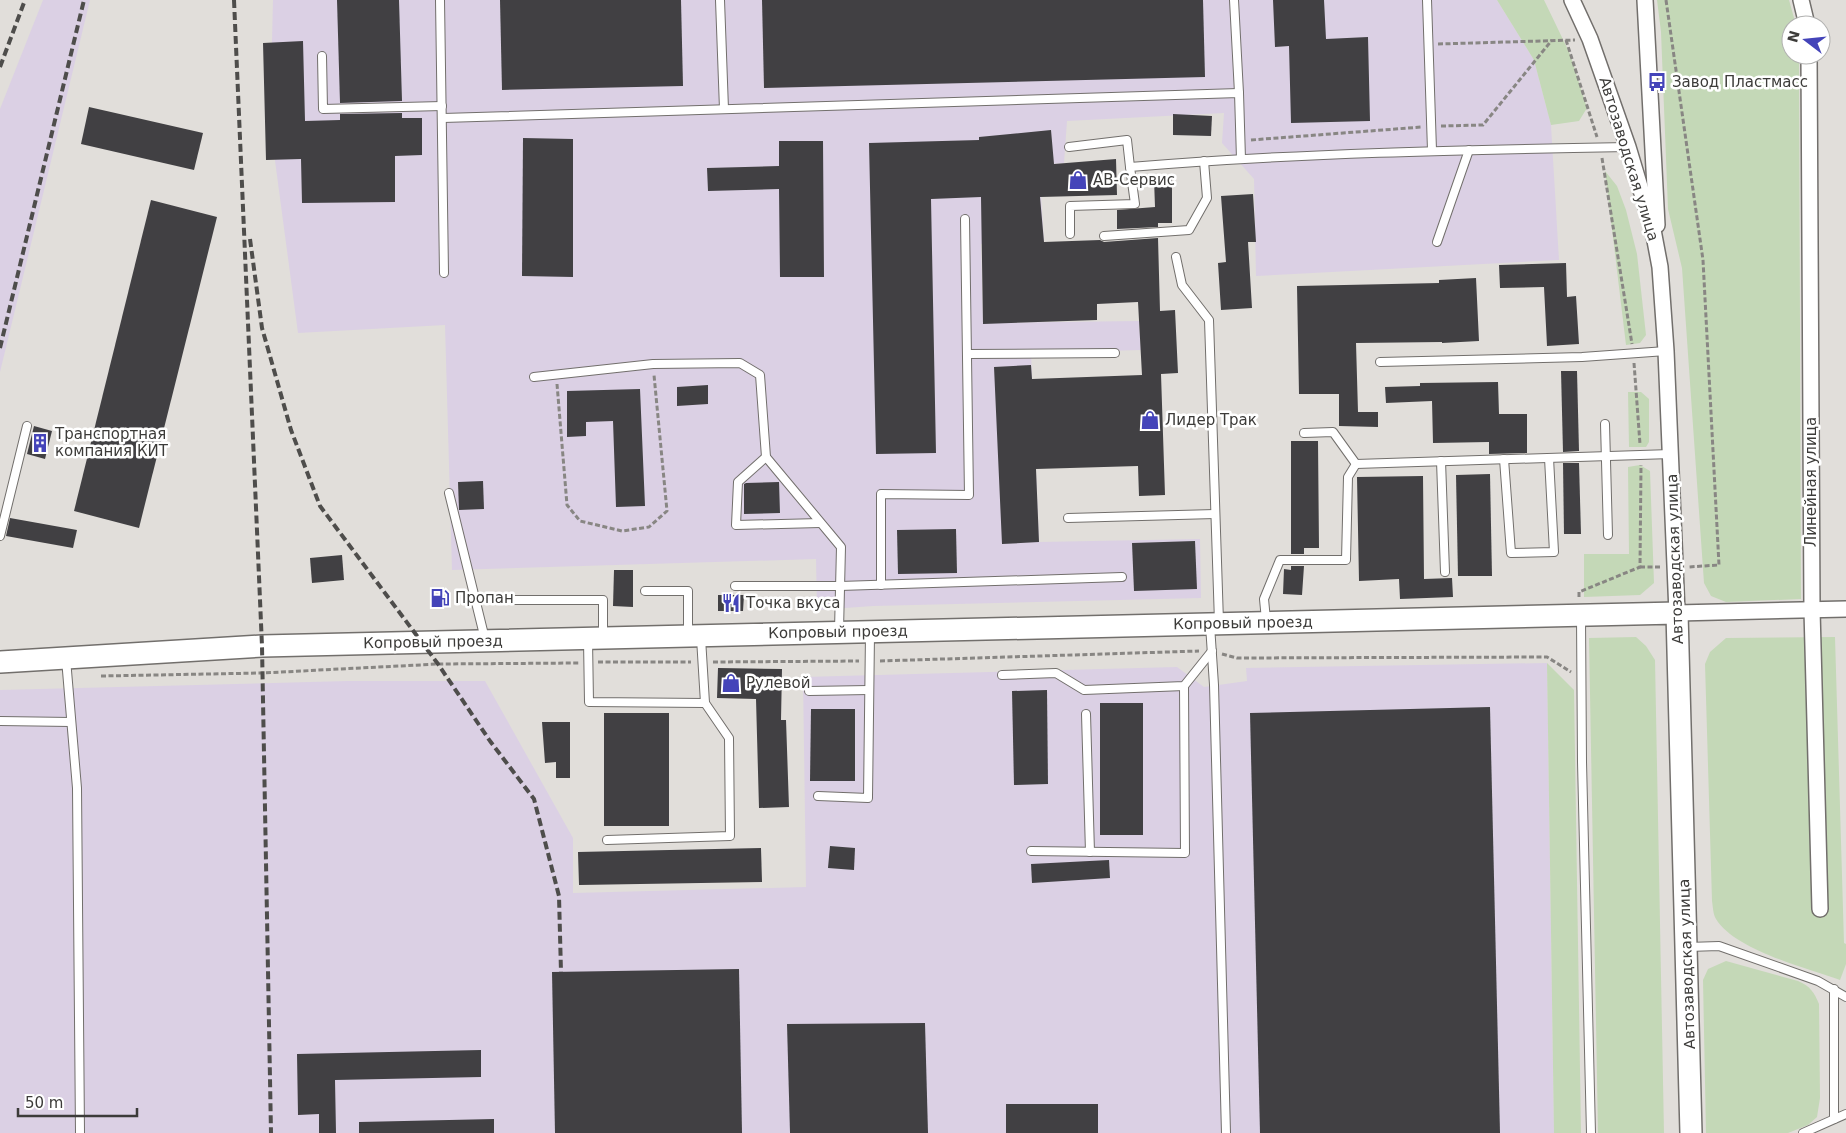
<svg xmlns="http://www.w3.org/2000/svg" width="1846" height="1133" viewBox="0 0 1846 1133" font-family="'DejaVu Sans',sans-serif">
	<style>
		.industrial { fill: #dbd0e4 }
		.green { fill: #c4d8b7 }
		.building { fill: #414043 }
		.lines { fill: none; stroke-linecap: round; stroke-linejoin: round }
		.service-casing { stroke: #726f6c; stroke-width: 10 }
		.minor-casing { stroke: #726f6c; stroke-width: 18 }
		.secondary-casing { stroke: #726f6c; stroke-width: 24 }
		.path { stroke: #888683; stroke-width: 3; stroke-dasharray: 5 2.5; stroke-linecap: butt }
		.service { stroke: #fff; stroke-width: 8 }
		.minor { stroke: #fff; stroke-width: 15 }
		.secondary { stroke: #fff; stroke-width: 21 }
		.rail { stroke: #4e4d4b; stroke-width: 4; stroke-dasharray: 8 4; stroke-linecap: butt }
		.labels { text-anchor: middle; dominant-baseline: central; stroke-width: 5; stroke-linejoin: round; paint-order: stroke }
		.poi-label { font-size: 15px; fill: #3c3b39; stroke: #fff; text-anchor: start }
		.street-label { font-size: 15px; fill: #3c3b39; stroke: #fff }
	</style>
	<rect width="100%" height="100%" fill="#e1deda"/>
	<!-- industrial -->
	<g class="industrial">
		<path d="M43,0h47l-90,372v-263z"/>
		<path d="M273,0h1224l37,60 17,65 8,135 -303,16 -2,-97 -32,-36 2,-30 -157,8 -3,42 -25,2 5,77 -63,2 2,79 156,-2 2,29 -110,3 8,189 161,-3 1,59 -328,8 -56,4 -1,-51 -364,11 -7,-245 -147,8 -28,-210z"/>
		<path d="M1547,663l7,470h-1554v-443l348,-9h137l88,157v55l233,-6 -3,-210 374,-10 27,20 43,-6 -1,-13z"/>
	</g>
	<!-- green -->
	<g class="green">
		<path d="M1497,0h47l26,54 17,54 -8,13 -28,4 -17,-65z"/>
		<path d="M1657,0h132l7,25h-5v30h8l2,544 -75,3 -15,-6 -7,-13 -22,-315 -14,-59 -7,-177z"/>
		<path d="M1605,171l12,15 9,24 11,44 9,81 -6,8 -14,2z"/>
		<path d="M1628,392h13l8,7v43l-3,5h-17z"/>
		<path d="M1640,465l10,6 4,112 -14,12 -56,2v-43h45l-1,-87z"/>
		<path d="M1636,637l10,9 9,14 9,473h-66l-9,-495z"/>
		<path d="M1835,637l9,306 2,1v20l-6,16c-34,-12 -105,-30 -124,-61 -3,-5 -3,-12 -4,-18l-7,-237 5,-12 16,-14z"/>
		<path d="M1547,663l27,27 7,443h-27z"/>
		<path d="M1726,961l72,20c12,5 16,11 21,23l1,94 -3,19 -9,8 -20,8h-82l-3,-153 5,-11z"/>
	</g>
	<!-- building -->
	<g class="building">
		<path d="M337,0h62l3,101 -62,2z"/>
		<path d="M500,0h181l2,86 -181,4z"/>
		<path d="M762,0h441l2,77 -441,11z"/>
		<path d="M1273,0h51l2,39 42,-2 2,84 -79,2 -2,-77 -14,1z"/>
		<path d="M303,41l2,80 35,-1v-6l62,-1v5h20v37l-27,1v46l-93,1 -1,-44 -35,1 -3,-117z"/>
		<path d="M89,107l114,26 -9,37 -113,-26z"/>
		<path d="M1173,114l39,2 -1,20 -38,-1z"/>
		<path d="M1051,130l3,34 62,-5 1,36 -77,2 4,45 56,-2 4,2 54,-4 2,73 15,-1 3,63 -17,1 4,121 -26,1 -1,-30 -102,3 3,73 -37,2 -8,-177 37,-2 1,14 110,-4 -4,-73 -41,2v16l-114,4 -2,-127 -50,2 5,254 -60,1 -7,-311 110,-3v-3z"/>
		<path d="M523,138l50,1v138l-51,-1z"/>
		<path d="M779,141h44l1,136h-44l-1,-88 -71,2 -1,-23 72,-2z"/>
		<path d="M1154,179h18v44h-14v4l-41,2v-19l38,-3z"/>
		<path d="M1253,194l3,48h-8l4,66 -31,2 -3,-47 8,-1 -5,-66z"/>
		<path d="M151,200l66,17 -78,311 -65,-17z"/>
		<path d="M1566,263l1,34 9,-1 3,48 -32,2 -3,-59 -44,1 -1,-23z"/>
		<path d="M1476,278l3,63 -37,2v-1l-86,1 2,69h20v15l-39,-1v-32h-40l-2,-108 142,-3v-3z"/>
		<path d="M1561,371h16l2,80 -16,1z"/>
		<path d="M1498,382l1,32h28v39l-38,1v-12l-56,1 -1,-42 -46,2 -1,-16 35,-1v-3z"/>
		<path d="M708,385v19l-31,2v-19z"/>
		<path d="M640,389l5,117 -29,1 -3,-86 -27,1v14l-19,1v-46z"/>
		<path d="M34,426l18,5 -7,28 -18,-5z"/>
		<path d="M1291,441h27l1,107h-15v6h-13z"/>
		<path d="M1563,463h16l2,71h-17z"/>
		<path d="M1490,474l2,102h-34l-2,-101z"/>
		<path d="M1423,476l1,103 28,-1 1,19 -53,2 -1,-20 -40,2 -2,-104z"/>
		<path d="M483,481l1,28 -25,1 -1,-28z"/>
		<path d="M779,482l1,31 -36,1v-30l2,-1z"/>
		<path d="M10,518l67,12 -4,18 -67,-12z"/>
		<path d="M956,529l1,44 -59,1 -1,-44z"/>
		<path d="M1195,541l2,48 -63,2 -2,-48z"/>
		<path d="M342,555l2,25 -32,3 -2,-25z"/>
		<path d="M1291,566h13l-2,29 -19,-1 1,-25 7,1z"/>
		<path d="M614,570h19v37l-20,-1z"/>
		<path d="M718,595h26l-1,16h-25z"/>
		<path d="M718,668l64,1 -1,51h5l3,87 -30,1 -3,-109 -39,-1z"/>
		<path d="M1047,690l1,94 -34,1 -2,-94z"/>
		<rect x="1100" y="703" width="43" height="132"/>
		<path d="M1490,707l10,426h-240l-10,-420z"/>
		<path d="M811,709h44v72h-45z"/>
		<rect x="604" y="713" width="65" height="113"/>
		<path d="M542,722h28v56h-14v-16l-11,1z"/>
		<path d="M830,846l25,2 -1,22 -26,-2z"/>
		<path d="M761,848l1,34 -183,3 -1,-33z"/>
		<path d="M1109,860l1,18 -78,5 -1,-19z"/>
		<path d="M739,969l3,164h-187l-3,-161z"/>
		<path d="M925,1023l3,110h-138l-3,-109z"/>
		<path d="M481,1050v27l-146,3 1,53h-17v-19l-21,1 -1,-61z"/>
		<rect x="1006" y="1104" width="92" height="29"/>
		<path d="M494,1119v14h-135v-11z"/>
	</g>
	<g class="lines">
		<!-- service casing -->
		<g class="service-casing">
			<g id="service">
				<path d="M440,0l4,273"/>
				<path d="M720,0l4,109"/>
				<path d="M1234,0l5,93"/>
				<path d="M1427,0l5,150"/>
				<path d="M322,56l1,53 119,-3"/>
				<path d="M443,118l796,-25 2,66"/>
				<path d="M1069,147l58,-7 3,27"/>
				<path d="M1070,234v-28l65,-2 -5,-37c166,-14 332,-17 498,-20"/>
				<path d="M1104,236l85,-6 18,-32 -3,-37"/>
				<path d="M1437,242l32,-92"/>
				<path d="M1176,257l6,28 27,35 10,302"/>
				<path d="M967,354l148,-1"/>
				<path d="M1380,362l202,-5 84,-6"/>
				<path d="M534,377l119,-13 87,-1 20,12 6,82 75,90 -2,83"/>
				<path d="M1605,424l3,111"/>
				<path d="M1304,433l29,-1 23,32"/>
				<path d="M766,457l-28,25 -2,43 84,-2"/>
				<path d="M1504,459l7,94 43,-1 -5,-94"/>
				<path d="M1441,461l4,111"/>
				<path d="M1356,464l315,-10"/>
				<path d="M449,493l36,146"/>
				<path d="M1068,518l147,-4"/>
				<path d="M0,536l27,-110"/>
				<path d="M881,585v-91l88,1 -4,-276"/>
				<path d="M735,586h105l282,-9"/>
				<path d="M645,591h43v43"/>
				<path d="M509,600h94v36"/>
				<path d="M1581,617l1,145 9,371"/>
				<path d="M1266,620l-2,-21 16,-39h66l2,-83 8,-13"/>
				<path d="M1210,625l4,60 12,448"/>
				<path d="M588,640l1,62 116,1"/>
				<path d="M66,659l11,129 3,345"/>
				<path d="M1002,675l54,-2 28,17 100,-4 28,-35"/>
				<path d="M809,691l60,-1"/>
				<path d="M1086,714l4,138"/>
				<path d="M0,721l71,1"/>
				<path d="M818,796l50,2 2,-164"/>
				<path d="M607,840l123,-4 -1,-98 -24,-35 -4,-65"/>
				<path d="M1031,851l154,2 -1,-167"/>
				<path d="M1688,947l31,-1 99,35 28,16"/>
				<path d="M1834,989v130"/>
				<path d="M1803,1133l43,-19"/>
			</g>
		</g>
		<!-- minor casing -->
		<g class="minor-casing">
			<g id="minor">
				<path d="M1572,0l18,39 38,108 25,83 7,37 6,84 11,262 169,-4"/>
				<path d="M1645,0l12,225"/>
				<path d="M1801,0l6,25"/>
				<path d="M1809,55l3,555 8,299"/>
			</g>
		</g>
		<!-- secondary casing -->
		<g class="secondary-casing">
			<path id="secondary" d="M0,662l262,-16 1415,-33 14,520"/>
		</g>
		<!-- path -->
		<g class="path">
			<path d="M1666,0l37,260 16,305 -31,2"/>
			<path d="M1566,40l31,97"/>
			<path d="M1438,44l137,-4"/>
			<path d="M1441,126l42,-1 69,-85"/>
			<path d="M1251,140l171,-13"/>
			<path d="M1602,158l30,186"/>
			<path d="M1634,363l6,81"/>
			<path d="M557,384l10,121 13,16 42,10 27,-4 18,-16 -13,-136"/>
			<path d="M1640,567h22"/>
			<path d="M1579,597v-5l61,-25 1,-102"/>
			<path d="M1222,654l15,4 310,-1 24,15"/>
			<path d="M880,661l319,-10"/>
			<path d="M598,662h93"/>
			<path d="M713,662l146,-1"/>
			<path d="M101,676l161,-3 176,-9 141,-1"/>
		</g>
		<!-- service -->
		<use href="#service" class="service"/>
		<!-- minor -->
		<use href="#minor" class="minor"/>
		<!-- secondary -->
		<use href="#secondary" class="secondary"/>
		<!-- rail -->
		<g class="rail">
			<path d="M234,0l28,646 9,487"/>
			<path d="M0,67l25,-67"/>
			<path d="M250,239l12,89 29,102 29,76 118,158 52,77 44,58 25,97 2,76"/>
			<path d="M0,348l84,-348"/>
		</g>
	</g>
	<!-- icons -->
	<defs>
		<g id="bus-bare" transform="scale(1.5)"><path d="M-5-6H5V4H4V6H2V4H-2V6H-4V4H-5ZM-3.5-4V0h7V-4ZM-3.5 1.2v1.5H-2V1.2ZM2 1.2v1.5H3.5V1.2Z" fill="#4444b9" stroke="#fff" stroke-width="2.5" paint-order="stroke"/></g>
		<g id="shop-bare" transform="scale(1.5)"><path d="M-5-2.5h2.3a2.7 3.5 0 0 1 5.4 0H5L5.5 6h-11ZM-1.5-2.5h3a1.5 2.3 0 0 0-3 0Z" fill="#4444b9" stroke="#fff" stroke-width="2.5" paint-order="stroke"/></g>
		<g id="building-bare" transform="scale(1.5)"><path d="M-4-6H4V6H1V3H-1V6H-4ZM-2.5-4.3h1.7v1.8h-1.7ZM.8-4.3h1.7v1.8H.8ZM-2.5-1h1.7V.8h-1.7ZM.8-1h1.7V.8H.8Z" fill="#4444b9" stroke="#fff" stroke-width="2.5" paint-order="stroke"/></g>
		<g id="fuel-bare" transform="scale(1.5)"><path d="M-5.5-6h7V0h2V4h1.3V-2.5L3-4.5l.8-.8L6-3V5H2.5V1h-1V6h-7ZM-4.2-4.7v3.2H.2V-4.7Z" fill="#4444b9" stroke="#fff" stroke-width="2.5" paint-order="stroke"/></g>
		<g id="restaurant-bare" transform="scale(1.5)"><path d="M-5-6h1v4h1v-4h1v4h1v-4h1v5L-1.5 .5V6h-2V.5L-5-1ZM5-6V6H3V1.5H1.5Q1.5-4 5-6Z" fill="#4444b9" stroke="#fff" stroke-width="2.5" paint-order="stroke"/></g>
	</defs>
	<g fill-rule="evenodd">
		<use href="#bus-bare" x="1657" y="82"/>
		<use href="#shop-bare" x="1078" y="180"/>
		<use href="#shop-bare" x="1150" y="420"/>
		<use href="#building-bare" x="40" y="443"/>
		<use href="#fuel-bare" x="440" y="598"/>
		<use href="#restaurant-bare" x="731" y="603"/>
		<use href="#shop-bare" x="731" y="683"/>
	</g>
	<g class="labels">
		<!-- poi labels -->
		<g class="poi-label">
			<text x="1672" y="82">Завод Пластмасс</text>
			<text x="1093" y="180">АВ-Сервис</text>
			<text x="1165" y="420">Лидер Трак</text>
			<text x="55" y="434">Транспортная<tspan x="55" dy="17">компания КИТ</tspan></text>
			<text x="455" y="598">Пропан</text>
			<text x="746" y="603">Точка вкуса</text>
			<text x="746" y="683">Рулевой</text>
		</g>
		<!-- street labels -->
		<g class="street-label">
			<text transform="translate(1629 159) rotate(73)">Автозаводская улица</text>
			<text transform="translate(1811 482) rotate(-90)">Линейная улица</text>
			<text transform="translate(1675 559) rotate(-92)">Автозаводская улица</text>
			<text transform="translate(1243 623) rotate(-1)">Копровый проезд</text>
			<text transform="translate(838 632) rotate(-1)">Копровый проезд</text>
			<text transform="translate(433 642) rotate(-1)">Копровый проезд</text>
			<text transform="translate(1687 964) rotate(-92)">Автозаводская улица</text>
		</g>
	</g>
	<!-- north arrow -->
	<g transform="translate(1806 40) rotate(286)"><circle r="24" fill="#ffffff" stroke="#b1b1b0"/>
	<path d="M0-4L9 19L0 12L-9 19Z" fill="#4444b9"/>
	<text y="-8" font-size="14" font-weight="bold" text-anchor="middle" fill="#3c3b39">N</text>
	</g>
	<!-- scale -->
	<path d="M18 1108v8h119v-8" fill="none" stroke="#3c3b39" stroke-width="2.5"/>
	<text x="25" y="1108" font-size="15" fill="#3c3b39" stroke="#ffffff" stroke-width="4" paint-order="stroke">50 m</text>
</svg>
